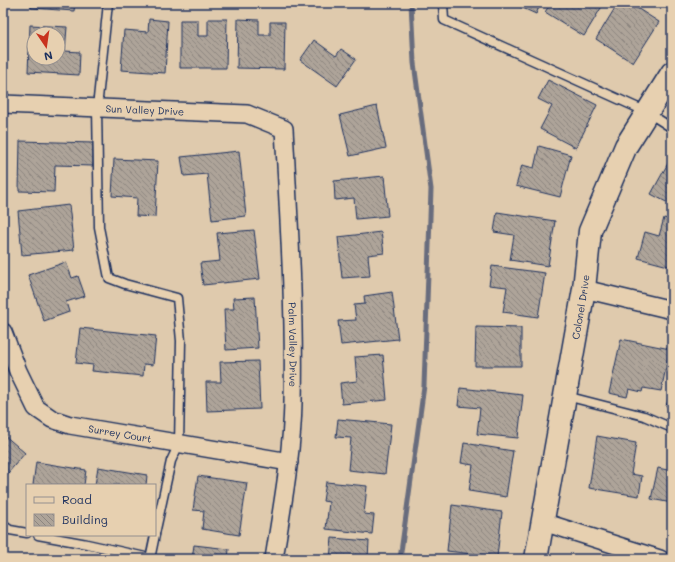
<svg xmlns="http://www.w3.org/2000/svg" width="675" height="562" viewBox="0 0 675 562" font-family="Mali,sans-serif">
	<style>
		.lines { fill: none; stroke-linecap: round; stroke-linejoin: round }
		.stream { stroke: #686c7d; stroke-width: 5 }
		.building { fill: url(#building-back-hatch); stroke: #1b2f5e; fill-rule: evenodd }
		.lane-casing { stroke: #1b2f5e; stroke-width: 11 }
		.street-casing { stroke: #1b2f5e; stroke-width: 20 }
		.secondary-casing { stroke: #1b2f5e; stroke-width: 25 }
		.lane { stroke: #e7d0b0; stroke-width: 8 }
		.street { stroke: #e7d0b0; stroke-width: 17 }
		.secondary { stroke: #e7d0b0; stroke-width: 22 }
		.labels { text-anchor: middle; dominant-baseline: central; stroke-width: 4; stroke-linejoin: round; paint-order: stroke }
		.street-label { font-size: 10px; fill: #1b2f5e; stroke: #e7d0b0 }
	</style>
	<defs>
		<pattern id="building-back-hatch" width="6" height="6" patternUnits="userSpaceOnUse"><rect width="6" height="6" fill="#aea499"/><path d="M-1 5l2 2M0 0l6 6M5-1l2 2" fill="none" stroke="#8d8680"/></pattern>
	</defs>
	<rect width="100%" height="100%" fill="#dfcaad"/>
	<filter id="ink" filterUnits="userSpaceOnUse"><feTurbulence type="fractalNoise" baseFrequency=".025" numOctaves="2"/><feDisplacementMap in="SourceGraphic" scale="8" xChannelSelector="R" yChannelSelector="G"/><feConvolveMatrix kernelMatrix="1 2 1 2 8 2 1 2 1" color-interpolation-filters="sRGB"/></filter>
	<g filter="url(#ink)">
		<g class="lines">
			<!-- stream -->
			<path class="stream" d="M400,559l24,-173 7,-197 -17,-126 -3,-60"/>
		</g>
		<!-- building -->
		<g class="building">
			<path d="M31,3h44l-1,8 -43,-3z"/>
			<path d="M517,3h24l-5,11 -20,-9z"/>
			<path d="M551,3h53l-20,33 -39,-24z"/>
			<path d="M618,3h11l30,19 -26,41 -37,-24z"/>
			<path d="M149,19l19,2 -3,52 -44,-3 3,-40 24,2z"/>
			<path d="M208,19h19l-1,49h-46v-48h18v16h10z"/>
			<path d="M238,19l21,1v15h11v-13h15l-1,47 -47,-1z"/>
			<path d="M30,25l37,2 -2,24 15,1 -1,23 -51,-3zM34,34h24v24h-24z"/>
			<path d="M314,40l22,16 5,-7 15,10 -19,27 -37,-26z"/>
			<path d="M548,80l49,25 -21,43 -36,-19 12,-23 -14,-7z"/>
			<path d="M377,106l9,42 -36,8 -10,-41z"/>
			<path d="M20,141l73,2v23l-38,-1 -1,27 -35,-1z"/>
			<path d="M539,146l32,9 -11,42 -44,-11 6,-21 12,3z"/>
			<path d="M239,151l7,65 -34,4 -5,-46 -23,2 -3,-19z"/>
			<path d="M672,156v49l-21,-11z"/>
			<path d="M114,159l44,2 -3,56 -19,-1 1,-18 -25,-2z"/>
			<path d="M384,176l4,40 -32,3 -2,-21 -19,2 -1,-19z"/>
			<path d="M69,205l5,45 -52,5 -4,-44z"/>
			<path d="M497,212l58,9 -7,45 -38,-6 4,-25 -20,-3z"/>
			<path d="M664,218l8,2v47l-34,-9 7,-26 14,4z"/>
			<path d="M254,230l6,49 -57,6 -3,-22 20,-2 -3,-28z"/>
			<path d="M381,232l3,21 -16,2 2,21 -28,2 -4,-41z"/>
			<path d="M66,262l6,16 6,-2 7,20 -19,6 3,10 -25,9 -16,-46z"/>
			<path d="M492,266l53,7 -7,44 -35,-5 4,-25 -18,-2z"/>
			<path d="M392,292l6,47 -57,6 -3,-24 18,-1 -2,-15 11,-1 -1,-8z"/>
			<path d="M255,297l3,51 -32,2 -2,-41h10l-1,-11z"/>
			<path d="M476,327l45,1v38h-46z"/>
			<path d="M80,328l76,8 -3,29 -9,-1 -1,12 -51,-5 1,-6 -17,-2z"/>
			<path d="M621,339l49,10 -9,42 -18,-3 -1,4 -13,-3 -2,8 -18,-4z"/>
			<path d="M383,355l4,45 -45,4 -2,-21 17,-2 -2,-24z"/>
			<path d="M258,361l2,48 -53,2 -1,-29h15l-1,-20z"/>
			<path d="M460,388l63,7 -5,43 -41,-4 3,-26 -22,-2z"/>
			<path d="M672,389v19l-6,-2z"/>
			<path d="M338,419l53,5 -6,50 -37,-4 3,-32 -15,-1z"/>
			<path d="M3,434l22,19 -22,26z"/>
			<path d="M597,436l39,7 -5,31 11,2 -3,20 -50,-8z"/>
			<path d="M464,443l49,8 -7,46 -37,-6 4,-26 -12,-2z"/>
			<path d="M36,462l50,8 -2,15h-51z"/>
			<path d="M98,467l49,8 -1,10h-51z"/>
			<path d="M658,468l14,3v32l-21,-4z"/>
			<path d="M198,476l49,7 -8,52 -37,-6 2,-18 -11,-1z"/>
			<path d="M326,482l41,4 -3,28 10,1 -2,19 -46,-5 3,-27 -6,-1z"/>
			<path d="M452,505l50,7 -5,45 -50,-6z"/>
			<path d="M332,538l37,3 -1,18h-38z"/>
			<path d="M194,545l35,4 -1,10h-36z"/>
		</g>
		<g class="lines">
			<!-- lane casing -->
			<g class="lane-casing">
				<g id="lane">
					<path d="M108,3l-11,105 2,119 10,51 16,6 52,14 4,43 -2,103 -8,17 -16,73"/>
					<path d="M443,3l1,17 203,92 25,16"/>
					<path d="M566,396l78,20 28,12"/>
					<path d="M3,525l7,5 17,3"/>
					<path d="M38,535l49,9 63,14"/>
					<path d="M150,559l5,-24"/>
				</g>
			</g>
			<!-- street casing -->
			<g class="street-casing">
				<g id="street">
					<path id="s1" d="M3,104l244,10 37,15c5,91 11,182 9,273 -1,53 -11,105 -19,157"/>
					<path d="M584,289l88,21"/>
					<path id="s2" d="M3,332l15,39 18,37 16,11 18,6 219,37"/>
					<path d="M543,522l117,37"/>
				</g>
			</g>
			<!-- secondary casing -->
			<g class="secondary-casing">
				<g id="secondary">
					<path id="s3" d="M536,559l48,-270 6,-58 36,-85 46,-73"/>
				</g>
			</g>
			<!-- lane -->
			<use href="#lane" class="lane"/>
			<!-- street -->
			<use href="#street" class="street"/>
			<!-- secondary -->
			<use href="#secondary" class="secondary"/>
		</g>
	</g>
	<g class="labels">
		<!-- street labels -->
		<g class="street-label">
			<text stroke="none"><textPath href="#s1" startOffset="142">Sun Valley Drive</textPath></text>
			<text stroke="none"><textPath href="#s3" startOffset="256">Colonel Drive</textPath></text>
			<text stroke="none"><textPath href="#s1" startOffset="500">Palm Valley Drive</textPath></text>
			<text stroke="none"><textPath href="#s2" startOffset="172">Surrey Court</textPath></text>
		</g>
	</g>
	<!-- margin -->
	<rect width="675" height="562" fill="none" stroke="#e7d0b0" stroke-width="16"/>
	<rect x="8" y="8" width="659" height="546" fill="none" stroke="#1b2f5e" stroke-width="1.5" filter="url(#ink)"/>
	<!-- legend -->
	<rect x="26" y="484" width="130" height="52" fill="#e7d0b0" stroke="#95908f"/>
	<rect x="34" y="497" width="20" height="6" fill="#e7d0b0" stroke="#95908f"/>
	<text x="62" y="504" font-size="12" fill="#1b2f5e">Road</text>
	<rect x="34" y="514" width="20" height="12" fill="url(#building-back-hatch)" stroke="#95908f"/>
	<text x="62" y="524" font-size="12" fill="#1b2f5e">Building</text>
	<!-- north arrow -->
	<g transform="translate(46 46) rotate(167)"><circle r="19" fill="#e7d0b0" stroke="#95908f"/>
	<path d="M0-3L7 15L0 10L-7 15Z" fill="#c8321e"/>
	<text y="-6" font-size="11" font-weight="bold" text-anchor="middle" fill="#1b2f5e">N</text>
	</g>
</svg>
